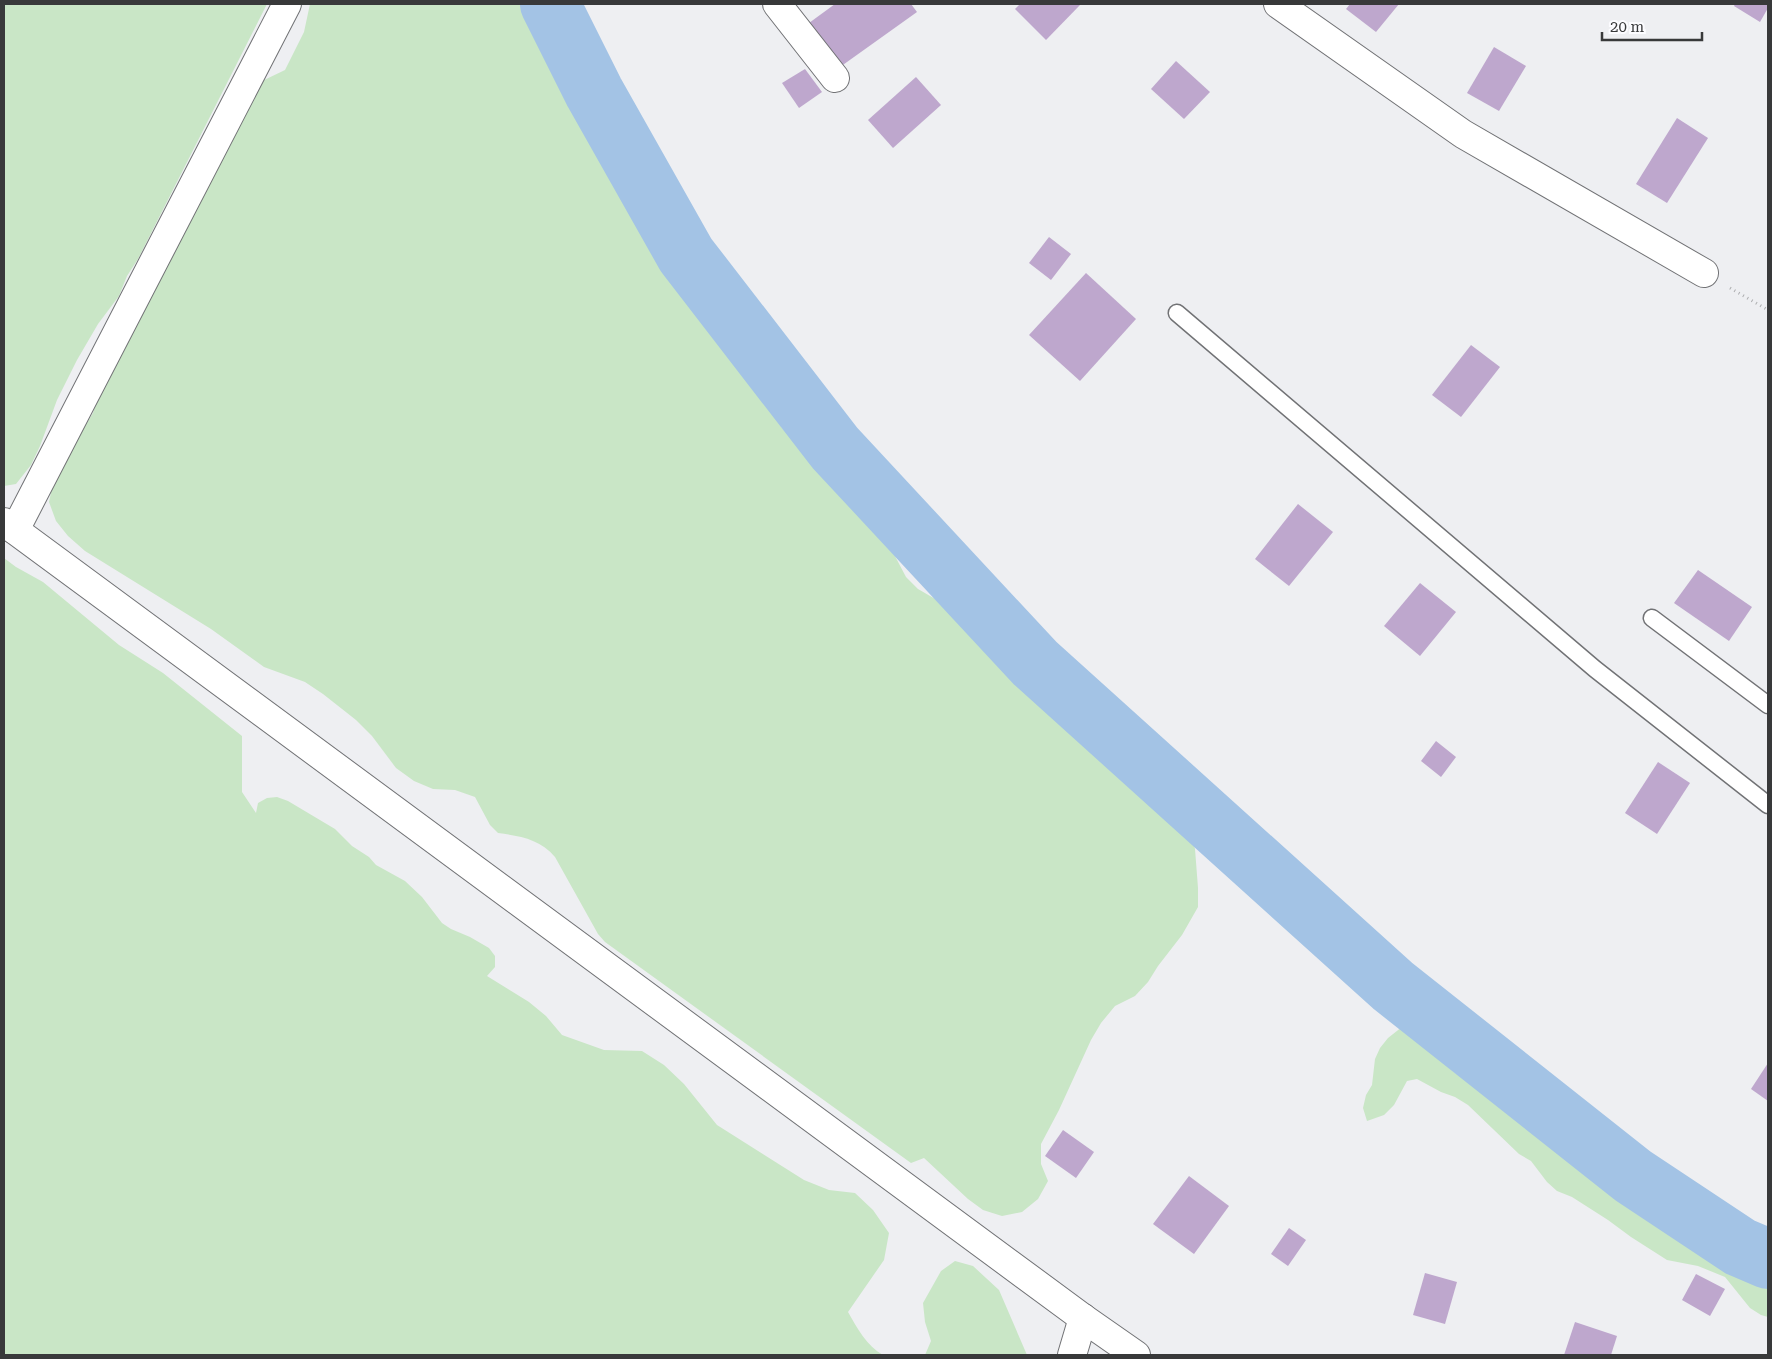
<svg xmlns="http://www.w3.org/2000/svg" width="1772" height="1359" viewBox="0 0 1772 1359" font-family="'Roboto Serif',serif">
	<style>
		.green { fill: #c9e6c6 }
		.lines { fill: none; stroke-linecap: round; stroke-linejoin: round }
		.river { stroke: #a3c3e5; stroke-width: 60 }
		.building { fill: #bea7cd }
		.service-casing { stroke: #717275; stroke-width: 19 }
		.minor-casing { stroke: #717275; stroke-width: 30 }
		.tertiary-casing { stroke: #717275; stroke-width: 30 }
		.path { stroke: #adaeb0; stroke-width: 3; stroke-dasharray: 1 4; stroke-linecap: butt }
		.service { stroke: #fff; stroke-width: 16 }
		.minor { stroke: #fff; stroke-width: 28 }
		.tertiary { stroke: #fff; stroke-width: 28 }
	</style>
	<rect width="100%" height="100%" fill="#eeeff2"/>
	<!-- green -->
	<g class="green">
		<path d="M4,4h263l-129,255 -11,17 -8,20 -21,28 -21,36 -20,40 -17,46 -9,19 -15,19 -12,2z"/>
		<path d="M310,4h224l2,1 8,16 3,18 5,17 32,44 9,16 13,34 13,17 14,12 18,34 14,34 12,14 14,10 33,67 21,29 37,61 25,24 42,28 13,34 24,25 20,38 12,12 31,18 24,24 30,19 32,13 4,14 16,19 8,15 40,35 19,30 13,12 33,12 22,29 5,20 3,39v19l-16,28 -24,31 -10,16 -13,14 -20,10 -14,17 -10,17 -32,70 -18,34v20l7,17 -10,18 -16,13 -20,4 -19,-6 -15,-11 -44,-41 -13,5 -306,-221 -7,-8 -43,-77c-15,-18 -35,-21 -57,-24l-8,-8 -15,-28 -20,-7 -22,-1 -19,-8 -18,-13 -24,-32 -16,-16 -33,-26 -18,-12 -41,-15 -53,-38 -126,-78 -17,-15 -12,-15 -7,-19 4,-19 8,-18 32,-52 10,-37 157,-294 25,-12 19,-38z"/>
		<path d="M4,558l12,9 27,15 76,63 44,28 79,63v56l14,21 2,-10 9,-5 10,-1 11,4 47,28 17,17 17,11 7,8 29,16 17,16 20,26 9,6 19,8 19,11 6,8v11l-8,9 42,26 17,14 16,19 42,15 38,1 22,14 20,19 33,41 87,55 25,10 26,3 18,17 16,23 -5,27 -36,52c9,16 19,34 35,43h-879z"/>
		<path d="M1418,1022l22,18 6,25 9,8 34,18 22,15 19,17 7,11 9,8 31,20 11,1 10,5 52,31 28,27 9,6 12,4 30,23 39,24v34l-7,-2 -11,-7 -25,-31 -27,-11 -31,-6 -36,-23 -23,-17 -36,-23 -15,-6 -10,-9 -16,-21 -12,-7 -51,-49 -13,-8 -14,-5 -24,-13 -10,2 -13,24 -10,10 -17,6 -4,-13 3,-13 6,-10 3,-26 5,-11 8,-10 19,-15z"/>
		<path d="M955,1261l18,5 26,24 28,65h-102l6,-14 -6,-19 -2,-19 18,-32z"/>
	</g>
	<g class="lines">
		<!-- river -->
		<path class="river" d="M550,4l44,88 92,163 149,193 200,215 358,323 240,190 107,71 28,12"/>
	</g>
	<!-- building -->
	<g class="building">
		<path d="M835,4h76l6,8 -77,55 -31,-44z"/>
		<path d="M1020,4h61l-35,36 -31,-31z"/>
		<path d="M1350,4h49l-23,28 -30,-23z"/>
		<path d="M1735,4h33v4l-8,14 -26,-16z"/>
		<path d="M1494,47l32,19 -27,45 -32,-18z"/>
		<path d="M1176,61l34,31 -26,27 -33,-30z"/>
		<path d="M805,69l17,23 -23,16 -17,-25z"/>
		<path d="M916,77l25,28 -48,43 -25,-28z"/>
		<path d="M1677,118l31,20 -41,65 -31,-19z"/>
		<path d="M1049,237l22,17 -20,26 -22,-17z"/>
		<path d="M1086,273l50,46 -56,62 -51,-46z"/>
		<path d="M1471,345l29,22 -39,50 -29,-22z"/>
		<path d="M1298,504l35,28 -44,54 -34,-27z"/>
		<path d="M1698,570l54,37 -23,34 -55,-38z"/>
		<path d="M1420,583l36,29 -36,44 -36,-30z"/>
		<path d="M1436,741l20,16 -15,20 -20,-16z"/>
		<path d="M1658,762l32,21 -33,51 -32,-21z"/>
		<path d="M1768,1063v38l-17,-12z"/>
		<path d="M1063,1130l31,22 -18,26 -31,-22z"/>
		<path d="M1189,1176l40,30 -35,48 -41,-30z"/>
		<path d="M1289,1228l17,12 -18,26 -17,-12z"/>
		<path d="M1425,1273l32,9 -12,42 -32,-9z"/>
		<path d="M1696,1274l29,15 -15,27 -28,-16z"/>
		<path d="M1575,1322l42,14 -6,19h-47z"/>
	</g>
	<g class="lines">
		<!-- service casing -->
		<g class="service-casing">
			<g id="service">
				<path d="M1177,313l418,356 173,136"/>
				<path d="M1652,618l116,87"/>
			</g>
		</g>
		<!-- minor casing -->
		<g class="minor-casing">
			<g id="minor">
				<path d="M777,4l58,74"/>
				<path d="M1278,4l185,130 241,139"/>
				<path d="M15,530l272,-526"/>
				<path d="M1072,1355l11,-37"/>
			</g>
		</g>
		<!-- tertiary casing -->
		<g class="tertiary-casing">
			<path id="tertiary" d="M4,522l1079,796 53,37"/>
		</g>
		<!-- path -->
		<path class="path" d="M1730,288l38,22"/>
		<!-- service -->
		<use href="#service" class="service"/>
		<!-- minor -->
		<use href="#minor" class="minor"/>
		<!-- tertiary -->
		<use href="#tertiary" class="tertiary"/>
	</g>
	<!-- border -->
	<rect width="1772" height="1359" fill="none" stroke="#38393a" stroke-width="10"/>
	<!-- scale -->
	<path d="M1602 32v8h100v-8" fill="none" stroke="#38393a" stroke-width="2.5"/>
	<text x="1610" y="32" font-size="15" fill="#38393a" stroke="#fcfcff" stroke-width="4" paint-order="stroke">20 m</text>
</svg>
